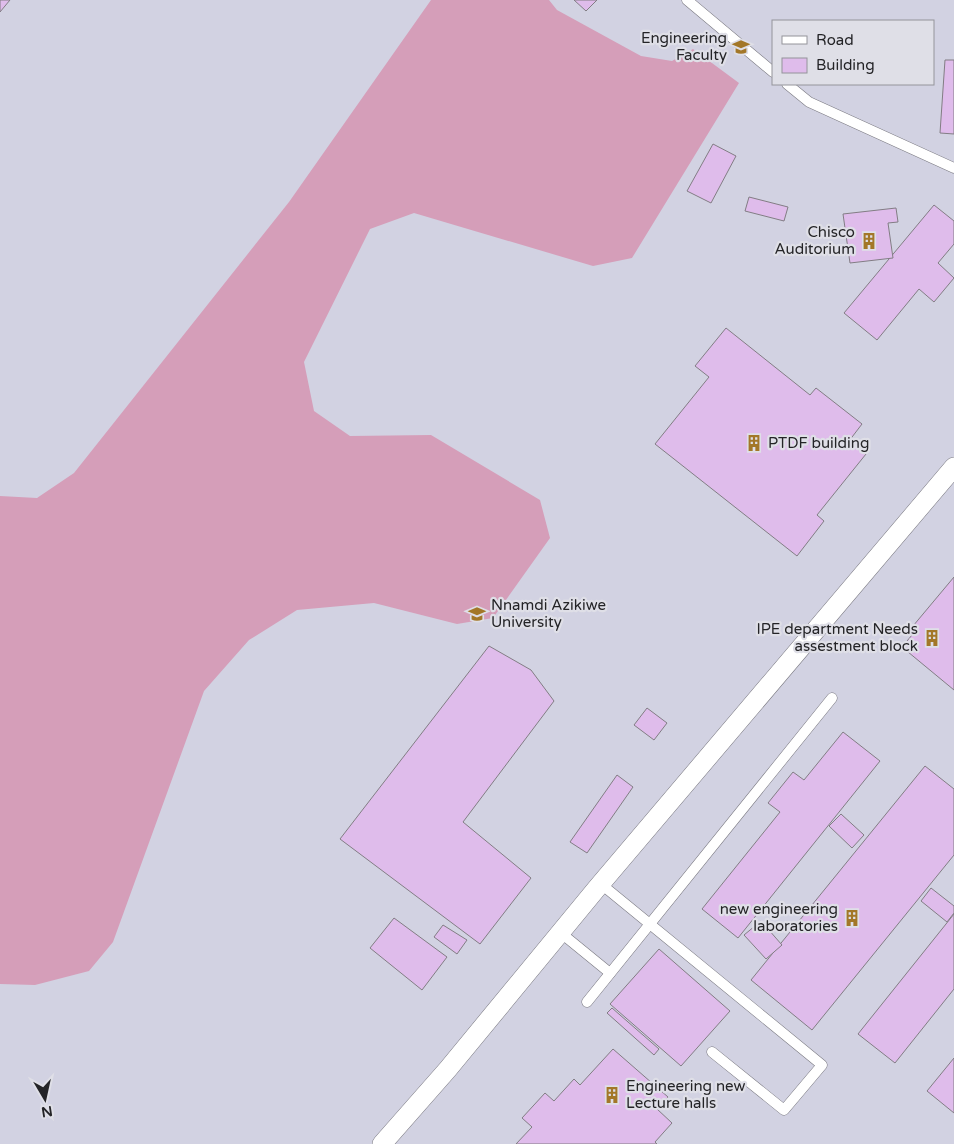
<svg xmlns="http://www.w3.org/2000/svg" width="954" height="1144" viewBox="0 0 954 1144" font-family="'Varela Round',sans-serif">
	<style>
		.built { fill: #d2d2e2; fill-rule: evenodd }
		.forest { fill: #d59eb9 }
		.building { fill: #dfbceb; stroke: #827d84 }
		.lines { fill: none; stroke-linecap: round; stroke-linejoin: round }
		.lane-casing { stroke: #7a7981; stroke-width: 11 }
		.street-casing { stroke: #7a7981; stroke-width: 20 }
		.lane { stroke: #fff; stroke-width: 10 }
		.street { stroke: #fff; stroke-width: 19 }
		.labels { text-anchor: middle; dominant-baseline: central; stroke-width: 4.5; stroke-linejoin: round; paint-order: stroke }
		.poi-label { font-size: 15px; fill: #242427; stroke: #dfdfe7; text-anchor: end }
	</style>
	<rect width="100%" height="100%" fill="#dfdfe7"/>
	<!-- built -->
	<path class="built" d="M0,0h954v1144h-954zM773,21h160v63h-160z"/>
	<!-- forest -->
	<path class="forest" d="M431,0h118l8,10 84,46 31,5 21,-12 46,34 -107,175 -39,8 -179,-53 -44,16 -66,133 10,49 36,25 81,-1 109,65 10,38 -57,80 -36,6 -83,-21 -77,7 -48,30 -45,51 -91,251 -24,29 -54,14 -35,-1v-488l37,2 37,-25 215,-271z"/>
	<!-- building -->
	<g class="building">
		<path d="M0,0h10l-10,12z"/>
		<path d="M574,0h23l-11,11z"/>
		<path d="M945,60h9v74l-14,-1z"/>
		<path d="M713,144l23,12 -25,47 -24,-12z"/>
		<path d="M749,197l39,10 -4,14 -39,-10z"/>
		<path d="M934,205l20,16v23l-16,19 16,15 -20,24 -15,-13 -42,51 -33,-27z"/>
		<path d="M896,208l2,14 -10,1 5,35 -43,5 -7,-49z"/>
		<path d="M726,328l84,67 6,-7 46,36 -13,17 17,13 -49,61 7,6 -27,35 -142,-112 54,-67 -14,-11z"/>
		<path d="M954,577v113l-52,-43 15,-18 -4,-3z"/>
		<path d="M489,646l42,24 23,31 -91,121 68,56 -51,66 -140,-105z"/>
		<path d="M647,708l20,15 -13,17 -20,-15z"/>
		<path d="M843,732l37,29 -142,177 -36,-29 78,-97 -12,-9 25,-31 11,8z"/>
		<path d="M925,766l29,23v66l-142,175 -61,-50z"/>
		<path d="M617,775l16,12 -46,66 -17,-11z"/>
		<path d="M841,814l23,21 -12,13 -23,-22z"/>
		<path d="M931,888l23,18v7l-7,9 -26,-21z"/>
		<path d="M954,914v75l-59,74 -37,-29z"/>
		<path d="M394,918l53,39 -25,33 -52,-42z"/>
		<path d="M761,921l21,24 -16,14 -22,-24z"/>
		<path d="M443,925l24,15 -10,14 -23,-17z"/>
		<path d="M659,949l71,62 -49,55 -71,-62z"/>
		<path d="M612,1008l47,41 -5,6 -47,-42z"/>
		<path d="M613,1049l55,48 -11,12 15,14 -17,19 2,2h-141l16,-17 -10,-9 23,-25 9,8 20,-22 6,6z"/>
		<path d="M954,1058v55l-27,-22z"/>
	</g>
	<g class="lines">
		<!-- lane casing -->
		<g class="lane-casing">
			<g id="lane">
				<path d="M687,0l86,72"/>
				<path d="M787,84l22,18 145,66"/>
				<path d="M601,884l221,181 -38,45 -72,-58"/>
				<path d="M561,933l49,40"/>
				<path d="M587,1002l245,-304"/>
			</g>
		</g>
		<!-- street casing -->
		<g class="street-casing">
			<path id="street" d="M382,1144l66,-75 149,-181 357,-421"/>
		</g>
		<!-- lane -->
		<use href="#lane" class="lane"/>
		<!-- street -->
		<use href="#street" class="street"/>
	</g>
	<!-- icons -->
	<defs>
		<g id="university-bare" transform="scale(1.35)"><path d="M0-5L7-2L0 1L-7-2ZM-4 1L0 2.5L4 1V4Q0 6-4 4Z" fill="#a37728" stroke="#dfdfe7" stroke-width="2.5" paint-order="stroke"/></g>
		<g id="building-bare" transform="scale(1.35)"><path d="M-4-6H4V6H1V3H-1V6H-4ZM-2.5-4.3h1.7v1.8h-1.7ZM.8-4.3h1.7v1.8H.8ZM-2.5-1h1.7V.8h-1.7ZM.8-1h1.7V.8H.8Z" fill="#a37728" stroke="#dfdfe7" stroke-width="2.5" paint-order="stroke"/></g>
	</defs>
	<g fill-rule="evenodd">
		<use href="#university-bare" x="741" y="47"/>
		<use href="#building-bare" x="869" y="241"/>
		<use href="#building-bare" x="754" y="443"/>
		<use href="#university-bare" x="477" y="614"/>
		<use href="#building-bare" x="932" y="638"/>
		<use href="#building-bare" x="852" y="918"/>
		<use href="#building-bare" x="612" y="1095"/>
	</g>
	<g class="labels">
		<!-- poi labels -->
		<g class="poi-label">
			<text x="727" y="38">Engineering<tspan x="727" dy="17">Faculty</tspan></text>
			<text x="855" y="232">Chisco<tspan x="855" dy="17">Auditorium</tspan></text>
			<text x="768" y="443" text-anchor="start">PTDF building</text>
			<text x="491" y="605" text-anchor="start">Nnamdi Azikiwe<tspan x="491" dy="17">University</tspan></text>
			<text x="918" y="629">IPE department Needs<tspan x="918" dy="17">assestment block</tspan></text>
			<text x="838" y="909">new engineering<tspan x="838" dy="17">laboratories</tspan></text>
			<text x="626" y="1086" text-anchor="start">Engineering new<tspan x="626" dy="17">Lecture halls</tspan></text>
		</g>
	</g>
	<!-- legend -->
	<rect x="772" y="20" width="162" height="65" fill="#dfdfe7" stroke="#94949a"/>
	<rect x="782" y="36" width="25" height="8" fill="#ffffff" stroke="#94949a"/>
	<text x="816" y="45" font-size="15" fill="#242427">Road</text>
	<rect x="782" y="58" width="25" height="15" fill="#dfbceb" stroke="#94949a"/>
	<text x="816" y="70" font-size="15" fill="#242427">Building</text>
	<!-- north arrow -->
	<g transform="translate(45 1099) rotate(171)" stroke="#dfdfe7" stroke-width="4" paint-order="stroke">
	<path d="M0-4L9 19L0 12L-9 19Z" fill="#242427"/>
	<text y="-8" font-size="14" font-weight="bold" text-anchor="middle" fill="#242427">N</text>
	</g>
</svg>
